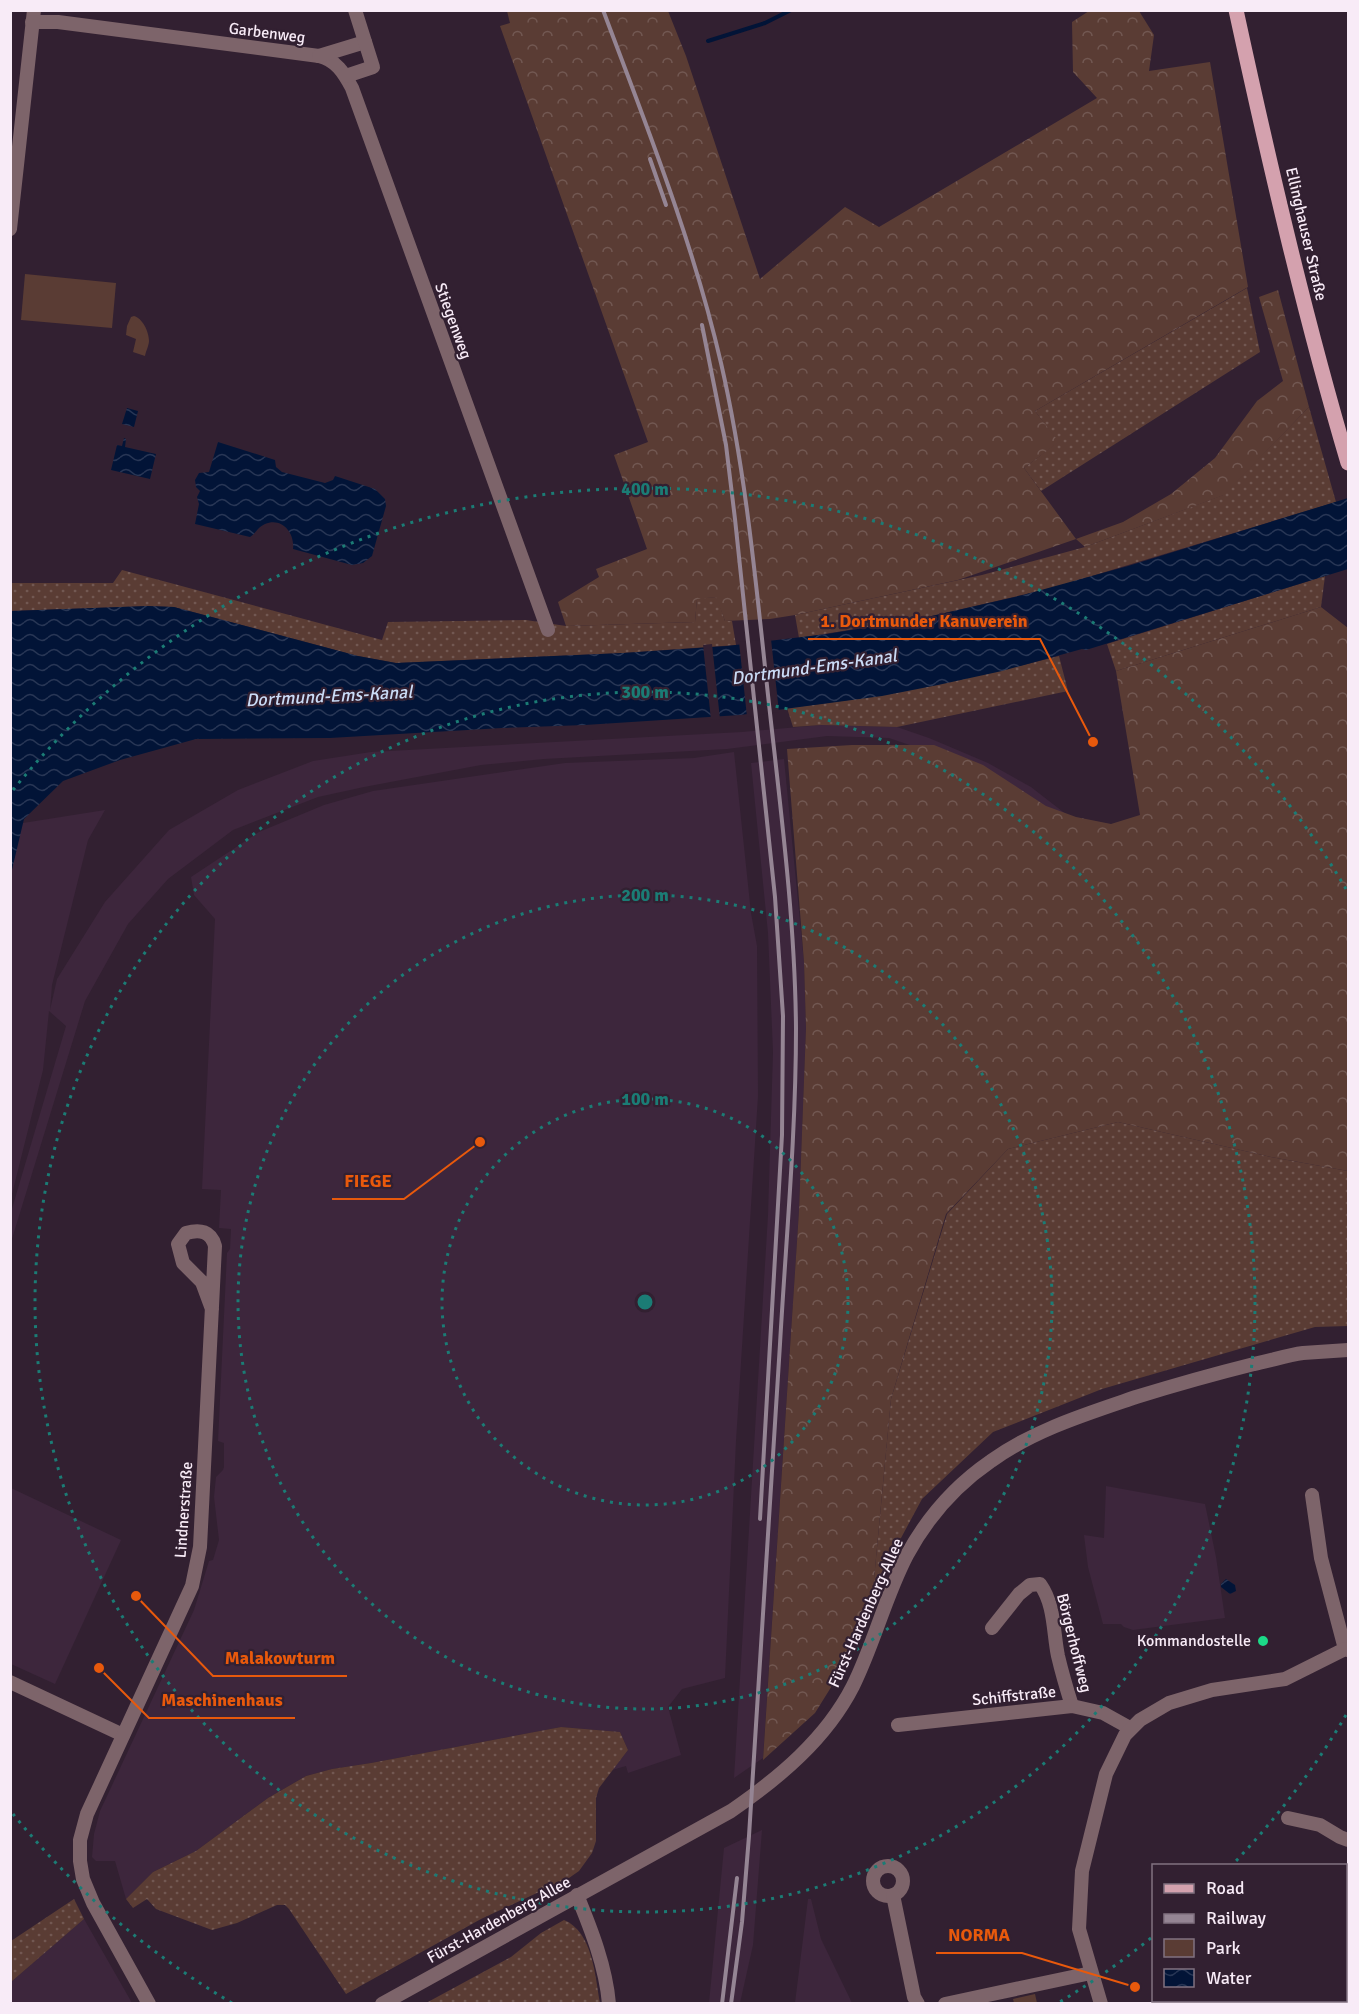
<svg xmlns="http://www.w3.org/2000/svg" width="1359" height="2014" viewBox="0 0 1359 2014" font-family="Signika,sans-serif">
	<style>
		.built { fill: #3d263c }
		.grass { fill: url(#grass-dots) }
		.forest { fill: url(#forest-crowns) }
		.park { fill: #5a3c34 }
		.water { fill: url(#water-waves) }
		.pier { fill: #322031 }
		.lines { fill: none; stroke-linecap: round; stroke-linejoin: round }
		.stream { stroke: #021437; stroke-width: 4 }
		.minor { stroke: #7d646a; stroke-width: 14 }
		.major { stroke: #d4a1ae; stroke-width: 15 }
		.rail { stroke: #958594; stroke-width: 4 }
		.ring { fill: none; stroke: #1b7c75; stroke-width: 3; stroke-dasharray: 3 6 }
		.poi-dot { fill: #1cd988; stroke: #322031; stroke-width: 2 }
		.labels { text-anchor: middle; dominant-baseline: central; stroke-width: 4.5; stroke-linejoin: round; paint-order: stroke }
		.street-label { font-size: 16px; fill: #f8ebf7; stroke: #322031 }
		.poi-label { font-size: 16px; fill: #f8ebf7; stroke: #322031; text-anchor: end }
		.water-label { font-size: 18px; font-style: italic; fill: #cadbf6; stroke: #322031 }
		.centre { fill: #1b7c75; stroke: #322031; stroke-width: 3 }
		.ring-label { font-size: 18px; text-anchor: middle; font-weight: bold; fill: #1b7c75; stroke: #322031; stroke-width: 4.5; stroke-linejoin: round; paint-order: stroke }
		.leader { fill: none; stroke: #e8590c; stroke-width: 2 }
		.callout-dot { fill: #e8590c; stroke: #322031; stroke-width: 2 }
		.callout-label { font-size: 18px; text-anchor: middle; font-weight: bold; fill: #e8590c; stroke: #322031; stroke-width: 4.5; stroke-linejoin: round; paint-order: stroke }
	</style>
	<defs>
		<pattern id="grass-dots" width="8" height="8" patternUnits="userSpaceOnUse" patternTransform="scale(1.5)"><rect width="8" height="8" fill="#5a3c34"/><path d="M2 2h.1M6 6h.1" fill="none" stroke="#725852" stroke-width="1.8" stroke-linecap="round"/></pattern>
		<pattern id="forest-crowns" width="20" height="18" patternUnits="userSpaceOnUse" patternTransform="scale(1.5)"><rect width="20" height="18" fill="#5a3c34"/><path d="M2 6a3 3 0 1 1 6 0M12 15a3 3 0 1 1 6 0" fill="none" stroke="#725852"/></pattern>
		<pattern id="water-waves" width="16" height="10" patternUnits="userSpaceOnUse" patternTransform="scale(1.5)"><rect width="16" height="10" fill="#021437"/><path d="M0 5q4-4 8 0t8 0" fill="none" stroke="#283655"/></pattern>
	</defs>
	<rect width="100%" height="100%" fill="#322031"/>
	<!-- built -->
	<g class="built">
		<path d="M821,725l76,2 32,11 59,25 43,24 67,52 -144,-79 -65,-22 -62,-2 -100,13 -183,10 -63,6 -117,22 -46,10 -85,33 -65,49 -40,45 -43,77 -74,241v-30l55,-186 -17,-15 -6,59 -32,128v-376l12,1 82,-13 -17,30 -36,145 -2,25 7,-31 48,-77 64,-72 69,-40 75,-29 58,-9 371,-20z"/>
		<path d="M734,752l17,161 6,33 1,150 -22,345 -11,237 -43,11 -14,18 13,48 -53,18 -2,-7 -14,4 16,-20 -8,-18 -59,-5 -190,36 -39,6 -26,7 -38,22 -72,53 -43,21 -27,27 -11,-38h-19l-4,-4 2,-23 6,-23 94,-201 15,-49 4,-1 6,-20 -5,-43 2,-20 7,-7 1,-3v-24l-6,-2 9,-188 3,-4 1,-20 -12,-1 2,-38 -19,-1 13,-270 -21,-24 -3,-18 68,-45 65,-27 49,-14 192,-28 129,-5z"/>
		<path d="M784,759l20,203 2,66 -7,183 -36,547 -29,20 34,-563 5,-163 -5,-119 -17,-170z"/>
		<path d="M1106,1486l99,18 11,53 9,61 -92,12 -9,-3 -3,-3h-18l-15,-57 -4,-32 20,3z"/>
		<path d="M11,1488l110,52 -66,144 -44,-20z"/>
		<path d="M762,1830l-9,115 -13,58h-31l15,-155z"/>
		<path d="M808,1899h3l10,40 31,64h-57z"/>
		<path d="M84,1919l48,84h-121v-21z"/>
	</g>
	<!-- grass -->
	<g class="grass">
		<path d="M1247,288l13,64 -219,139 -17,-23 34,-26 -23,-31z"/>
		<path d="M1309,407l27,95 -284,86 -129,30 -124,20 -4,-23 187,-40 103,-28 138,-52z"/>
		<path d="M122,570l260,70 6,-18 138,-2 40,6 129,-4 2,-24 20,-1 8,24h7l4,24 -113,8 -227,10 -38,-7 -184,-49 -26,-1 -137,5v-28h102z"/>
		<path d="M1325,576l-4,31 -205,64 -9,-27z"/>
		<path d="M1059,656l9,35 -171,36 -76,-2 -28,2 -6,-19c92,-10 182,-29 272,-52z"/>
		<path d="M1118,1122l153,35 77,14v155l-33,1 -213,62 -109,43 -71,67 -49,91 18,-191 56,-185 61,-65z"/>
		<path d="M561,1727l59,5 8,18 -29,38 -3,10v43l-4,12 -13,18 -10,7 -88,41 -135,75 -57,-85 -4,-4h-8l-40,18 -25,7 -56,-21 -9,-10 -14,9 -7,-9 27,-27 43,-21 72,-53 38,-22 26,-7 39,-6z"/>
		<path d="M74,1899l10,20 -73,63v-41z"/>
		<path d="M564,1920c29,12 31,56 36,83h-174l85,-46 30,-24z"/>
	</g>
	<!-- forest -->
	<g class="forest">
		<path d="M507,11h161l18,45 74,223 85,-72 34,20 218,-129 -24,-26 -1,-50 17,-11h50l15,24 -5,36 61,-9 38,225 -213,124 24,31 -35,26 52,71 47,-17 48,-28 44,-36 42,-57 26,-20 -24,-84 19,-7 31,117 -85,88 -139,52 -9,-8 -118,41 -163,35 -25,4 -45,2 -9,-24 -19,2 -2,23 -129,4 -8,-24 41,-25 -3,-8 51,-20 -33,-94 34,-13 -148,-416 10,-3z"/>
		<path d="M1321,607l27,21v543l-77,-14 -153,-35 -110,27 -62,65 -55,185 -18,191 -30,78 -28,45 -52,47 36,-549 7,-183 -2,-66 -17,-213 65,-4h82l49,20 63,41 30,11 35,7 29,-9 -24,-144z"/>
	</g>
	<!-- park -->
	<g class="park">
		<path d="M25,274l91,9 -4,45 -91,-8z"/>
		<path d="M134,316c8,2 15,15 15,25 0,4 -3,10 -4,15l-12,-4 3,-13 -10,-4 1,-9 4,-9z"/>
		<path d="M1035,1994l2,9h-23l-1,-4z"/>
	</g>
	<!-- water -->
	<g class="water">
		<path d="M127,408l11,3 -4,16 -12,-3z"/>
		<path d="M124,438l2,1 -1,8 31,7 -6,25 -39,-9 6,-25 5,1z"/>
		<path d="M218,442l57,18 1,7 6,5 43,11 8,-3 2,-4 40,13 10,10 1,7 -14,50 -9,7 -11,2 -59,-16c2,-16 -11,-32 -28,-25 -7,3 -9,9 -15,13l-55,-13 4,-20 -2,-7 3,-6 -4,-4 -1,-7 4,-7 10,-1z"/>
		<path d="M1348,498v71l-262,81 -4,-1 -80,22 -64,14 -56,11 -142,19 -155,10 -83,3 -172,10 -134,1 -76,21 -57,21 -39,38 -13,55v-263l137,-5 26,1 184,49 38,7 227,-10 104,-7 100,-12 96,-16 100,-23 105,-29z"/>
		<path d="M1226,1579l9,6 1,6 -6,3 -9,-7v-3z"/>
	</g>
	<!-- pier -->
	<g class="pier">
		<path d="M771,639l8,73 -32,5 -8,-75z"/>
		<path d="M712,644l8,75 -9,1 -8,-75z"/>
	</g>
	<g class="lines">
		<!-- stream -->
		<path class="stream" d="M708,41l57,-18 26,-13"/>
		<!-- minor -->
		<g class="minor">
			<path d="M32,22h26l261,34c17,4 25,17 33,32l196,542"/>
			<path d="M319,56l46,-14"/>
			<path d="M346,76l27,-9 -18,-57"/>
			<path d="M10,229l24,-219"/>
			<path d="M1312,1495l9,63 24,91"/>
			<path d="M992,1628l27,-34 11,-9 10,-1c15,21 13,48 18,72 4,17 9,34 14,50"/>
			<path d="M10,1682l113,53"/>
			<path d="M898,1725l174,-19 31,7 27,15"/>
			<path d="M1288,1818l32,7 20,12 8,3"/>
			<circle cx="888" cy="1881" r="15"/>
			<path d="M577,1895c14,34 29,72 32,109"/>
			<path d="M893,1895l21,102 4,7"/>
			<path d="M149,2004l-56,-101 -10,-24 -3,-18v-21l7,-26 105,-228 8,-39 15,-301c-4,-15 -15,-17 -29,-13l-8,11 5,19 19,19 10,27"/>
			<path d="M382,2004l349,-193c48,-33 95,-72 122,-125 21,-42 32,-89 54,-131 20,-37 49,-70 84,-94 43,-31 95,-47 145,-64 39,-12 78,-23 118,-33 16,-3 33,-9 49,-11 15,-1 30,-2 45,-3"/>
			<path d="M945,2004l146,-31"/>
			<path d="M1101,2004l-22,-75 3,-58 24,-97 19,-39 15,-15 29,-17 43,-13 73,-11 60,-30 3,1"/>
		</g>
		<!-- major -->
		<path class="major" d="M1236,10c33,152 68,304 112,453"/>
		<!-- rail -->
		<g class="rail">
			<path d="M603,10c44,117 90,232 118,353 25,109 35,221 47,332 12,110 27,222 28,333 0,106 -10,211 -16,316 -11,164 -21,328 -31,492l-7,86 -11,82"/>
			<path d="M650,159l16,46"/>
			<path d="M702,325l24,120 9,74 40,378 8,119 -1,119 -22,384"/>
			<path d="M722,2004l15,-126"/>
		</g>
	</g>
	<!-- distance rings -->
	<g class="ring">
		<circle cx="645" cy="1302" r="203"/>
		<circle cx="645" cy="1302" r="407"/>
		<circle cx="645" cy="1302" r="610"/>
		<path d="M1346 1715A813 813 0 0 1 1235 1862M1151 1938A813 813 0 0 1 1058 2003M232 2003A813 813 0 0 1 13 1814M13 790A813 813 0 0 1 1346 889"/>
	</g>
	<!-- markers -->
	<circle class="poi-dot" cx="1263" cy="1641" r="6"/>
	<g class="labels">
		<!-- street labels -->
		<g class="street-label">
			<text transform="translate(267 33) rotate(7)">Garbenweg</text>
			<text transform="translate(1306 234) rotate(77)">Ellinghauser Straße</text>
			<text transform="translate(453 321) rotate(70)">Stiegenweg</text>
			<text transform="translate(184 1510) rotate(-86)">Lindnerstraße</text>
			<text transform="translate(866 1613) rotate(-66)">Fürst-Hardenberg-Allee</text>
			<text transform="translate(1074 1643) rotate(76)">Börgerhoffweg</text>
			<text transform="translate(1014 1696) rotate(-6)">Schiffstraße</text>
			<text transform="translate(499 1920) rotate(-29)">Fürst-Hardenberg-Allee</text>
		</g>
		<!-- poi labels -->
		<g class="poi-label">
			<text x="1251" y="1641">Kommandostelle</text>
		</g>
		<!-- water labels -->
		<g class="water-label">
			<text transform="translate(814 667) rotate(-8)">Dortmund-Ems-Kanal</text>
			<text transform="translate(329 696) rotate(-3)">Dortmund-Ems-Kanal</text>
		</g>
	</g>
	<circle cx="645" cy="1302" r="9" class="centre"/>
	<g class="ring-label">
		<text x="645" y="495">400 m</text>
		<text x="645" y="698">300 m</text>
		<text x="645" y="901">200 m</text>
		<text x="645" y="1105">100 m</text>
	</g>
	<!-- callouts -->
	<path class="leader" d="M1093 742L1040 639H808M480 1142L404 1199H332M136 1596L213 1676H347M99 1668L149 1718H295M1135 1987L1022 1953H936"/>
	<g class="callout-dot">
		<circle cx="1093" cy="742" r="6"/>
		<circle cx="480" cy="1142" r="6"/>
		<circle cx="136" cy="1596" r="6"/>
		<circle cx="99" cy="1668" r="6"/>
		<circle cx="1135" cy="1987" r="6"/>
	</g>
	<g class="callout-label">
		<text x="924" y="627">1. Dortmunder Kanuverein</text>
		<text x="368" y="1187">FIEGE</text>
		<text x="280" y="1664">Malakowturm</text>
		<text x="222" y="1706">Maschinenhaus</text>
		<text x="979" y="1941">NORMA</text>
	</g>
	<!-- border -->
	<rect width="1359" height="2014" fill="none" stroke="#f8ebf7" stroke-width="24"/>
	<!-- legend -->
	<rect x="1152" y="1864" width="195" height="138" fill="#322031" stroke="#817180" stroke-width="1.5"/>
	<rect x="1164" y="1884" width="30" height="9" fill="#d4a1ae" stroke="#817180" stroke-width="1.5"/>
	<text x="1206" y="1894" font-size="18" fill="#f8ebf7">Road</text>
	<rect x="1164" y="1914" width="30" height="9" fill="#958594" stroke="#817180" stroke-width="1.5"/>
	<text x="1206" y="1924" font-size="18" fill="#f8ebf7">Railway</text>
	<rect x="1164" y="1939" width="30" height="18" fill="#5a3c34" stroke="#817180" stroke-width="1.5"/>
	<text x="1206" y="1954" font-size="18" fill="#f8ebf7">Park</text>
	<rect x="1164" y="1969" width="30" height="18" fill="url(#water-waves)" stroke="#817180" stroke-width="1.5"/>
	<text x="1206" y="1984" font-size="18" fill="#f8ebf7">Water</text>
</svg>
